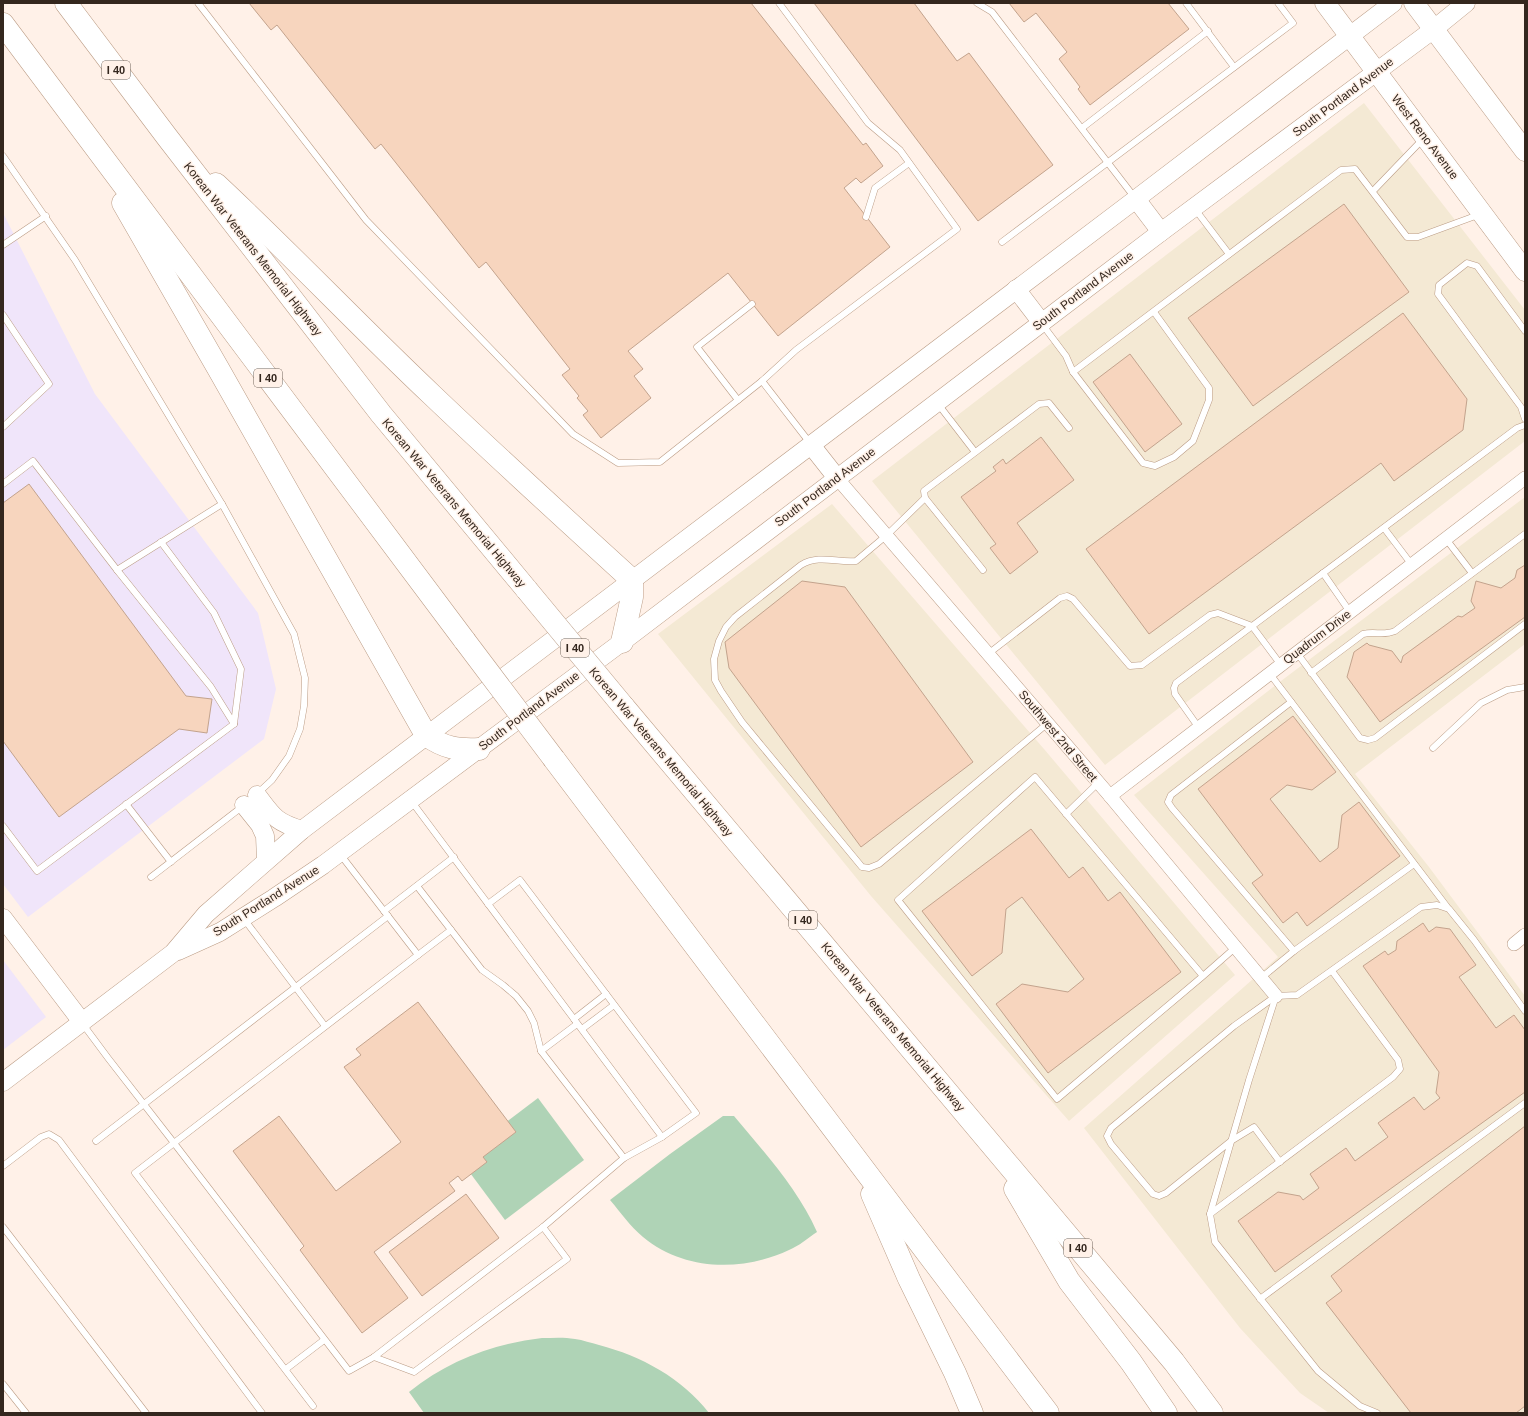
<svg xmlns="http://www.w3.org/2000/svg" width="1528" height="1416" viewBox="0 0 1528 1416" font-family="Arial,sans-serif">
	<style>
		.commercial { fill: #f4e9d4 }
		.industrial { fill: #f0e5fa }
		.green { fill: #afd3b6 }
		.building { fill: #f7d5be; stroke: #c3a38d }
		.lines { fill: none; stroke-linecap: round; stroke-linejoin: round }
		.lane-casing { stroke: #bb9c85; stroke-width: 7 }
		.street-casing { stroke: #bb9c85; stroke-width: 14 }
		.secondary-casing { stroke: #bb9c85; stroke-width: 19 }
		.primary-casing { stroke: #bb9c85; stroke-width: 21 }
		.highway-casing { stroke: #bb9c85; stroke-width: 23 }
		.lane { stroke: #fff; stroke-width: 6 }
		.street { stroke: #fff; stroke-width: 13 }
		.secondary { stroke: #fff; stroke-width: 18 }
		.primary { stroke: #fff; stroke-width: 20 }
		.highway { stroke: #fff; stroke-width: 22 }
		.highway-bridge-casing { stroke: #bb9c85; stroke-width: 23; stroke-linecap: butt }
		.highway-bridge { stroke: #fff; stroke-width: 22 }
		.labels { text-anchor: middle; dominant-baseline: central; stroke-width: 3; stroke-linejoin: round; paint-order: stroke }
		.shield { fill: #fff1e8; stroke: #71645b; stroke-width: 1 }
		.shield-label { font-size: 11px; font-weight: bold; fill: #34271e }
		.street-label { font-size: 12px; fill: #34271e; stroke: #fff1e8 }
	</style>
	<rect width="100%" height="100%" fill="#fff1e8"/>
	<!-- commercial -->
	<g class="commercial">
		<path d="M1364,103l161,207v131l-420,324 -233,-284z"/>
		<path d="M1525,497v147l-170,130 74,93 96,129v417h-196l-29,-20 -60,-65 -156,-200 194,-171 -144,-162 147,-114z"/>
		<path d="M832,504l212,245 191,226 -166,146 -198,-225 -213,-262z"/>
	</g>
	<!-- industrial -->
	<g class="industrial">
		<path d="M3,213l92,181 163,219 18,76 -12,50 -236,178 -25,-33z"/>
		<path d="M3,960l43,57 -43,33z"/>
	</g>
	<!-- green -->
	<g class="green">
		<path d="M538,1098l46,62 -79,60 -46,-62z"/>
		<path d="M723,1116h11c30,36 64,73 83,116 -9,6 -18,14 -28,18 -47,22 -105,21 -146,-13 -13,-11 -22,-24 -33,-37l60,-46z"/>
		<path d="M542,1338c11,0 22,-1 33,1 8,1 16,4 24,6 42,11 83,33 110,68h-285l-15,-21c39,-31 83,-48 133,-54z"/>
	</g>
	<!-- building -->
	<g class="building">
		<path d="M249,3h502l112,142 3,-2 17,23 -22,17 -5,-5 -12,10 46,59 -112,89 -50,-63 -100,78 15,18 -9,7 17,22 -50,40 -18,-23 5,-4 -11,-13 2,-2 -17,-21 8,-6 -84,-107 -7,6 -98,-124 -6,5 -98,-124 -6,5z"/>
		<path d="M814,3h100l43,58 12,-8 84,112 -75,56z"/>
		<path d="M1009,3h159l21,26 -99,76 -12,-16 2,-2 -21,-28 8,-7 -31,-39 -12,9z"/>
		<path d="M1344,204l65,88 -156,114 -65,-88z"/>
		<path d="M1403,313l64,86 -4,31 -69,51 -13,-18 -232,171 -63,-85z"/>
		<path d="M1130,354l52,70 -37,28 -52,-70z"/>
		<path d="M1041,437l33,43 -57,43 21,29 -28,22 -20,-26 6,-4 -35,-47 35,-26 -3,-4 10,-8 3,5z"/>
		<path d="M29,484l157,212 26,3 -5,34 -28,-4 -120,88 -56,-76v-238z"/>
		<path d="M1525,565v52l-145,105 -33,-45 7,-25 13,-9 2,2 23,6 9,12 2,-7 55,-40 4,1 13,-9 -4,-7 5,-20 25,7 14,-10 2,-8z"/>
		<path d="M802,581l43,6 128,175 -112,85 -132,-179 -4,-26z"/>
		<path d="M1293,716l43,56 -24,18 -25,-5 -17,14 50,63 18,-14 4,-33 17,-13 41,54 -93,70 -10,-14 -14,11 -31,-40 11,-8 -65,-86z"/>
		<path d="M1031,829l38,49 14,-11 25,34 12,-9 61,80 -133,101 -52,-69 26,-20 46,8 16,-13 -62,-82 -16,12 -4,44 -30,23 -50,-65z"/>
		<path d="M1423,923l6,9 7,-5 14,2 26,36 -17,12 37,51 18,-13 11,15v62l-250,180 -37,-51 40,-29 22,4 3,4 16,-12 -9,-14 36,-26 9,13 33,-24 -10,-14 36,-26 10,13 16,-12 -4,-5 3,-21 -76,-106 22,-15 3,4 8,-5 1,-9z"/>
		<path d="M418,1002l98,130 -33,25 4,5 -25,19 -4,-5 -9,7 6,8 -81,61 34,46 -46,35 -62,-83 4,-4 -71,-95 46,-35 57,75 65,-49 -57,-75 17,-12 -5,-6z"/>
		<path d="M1525,1126v280l-9,7h-105l-85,-110 16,-12 -11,-15z"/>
		<path d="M466,1194l33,44 -77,58 -33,-44z"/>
	</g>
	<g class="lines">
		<!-- lane casing -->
		<g class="lane-casing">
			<g id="lane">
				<path d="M198,3l168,217 207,214 45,29 42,-1 102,-81 34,-31 161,-121 -57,-79 -32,-27 -89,-120"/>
				<path d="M977,3l15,9 143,186"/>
				<path d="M1186,3l48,64"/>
				<path d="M1082,128l126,-97"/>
				<path d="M3,156l72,104 147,244 72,130 11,44 -1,28 -4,23 -11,27 -17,24 -14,13"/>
				<path d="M1373,191l50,-52"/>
				<path d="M1195,209l34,45"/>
				<path d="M866,217l9,-29 34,-25"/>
				<path d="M1002,242l291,-219 -15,-20"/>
				<path d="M3,245l43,-29"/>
				<path d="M3,315l46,69 -46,43"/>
				<path d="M1042,324l24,32 7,16 70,91 12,3 19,-9 19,-16 16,-41v-12l-55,-76"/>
				<path d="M1525,331l-48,-65 -10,-3 -28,22 -1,9 83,113 4,12"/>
				<path d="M1073,372l268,-202 14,-1 52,68h11l60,-22"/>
				<path d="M762,381l48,62"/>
				<path d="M738,400l-41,-53 55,-43"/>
				<path d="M938,404l37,48"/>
				<path d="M3,484l30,-23 84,109 105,-66"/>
				<path d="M925,498l-38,37 -31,26c-20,2 -36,-7 -55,4l-66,52 -9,10 -7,14 -5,18 1,21 6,11 21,31 120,145 7,1 10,-4 169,-141"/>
				<path d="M1384,528l28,37"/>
				<path d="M1446,539l26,34"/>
				<path d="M117,570l94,117 23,37"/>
				<path d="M983,570l-58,-72 -1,-7 115,-87 10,-1 20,25"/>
				<path d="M1323,573l27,39"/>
				<path d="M1297,653l63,85 8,2 7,-2 150,-114"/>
				<path d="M988,654l72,-56 7,-2 6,3 57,67 12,-1 68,-50 8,-2 34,13 29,39"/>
				<path d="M1311,673l52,-39c12,-3 20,2 32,-3l130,-97"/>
				<path d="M1270,674l178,234"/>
				<path d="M1291,702l-120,93 -3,7 4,6 122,143 120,-87"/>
				<path d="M1199,728l-24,-34 -1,-6 2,-5 341,-255 8,-3"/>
				<path d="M1433,748l48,-45 26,-13 18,-3"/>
				<path d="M126,804l45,58"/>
				<path d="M1066,814l32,-31"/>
				<path d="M3,826l34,45 197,-147 7,-55 -27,-56 -53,-71"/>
				<path d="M151,877l92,-71"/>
				<path d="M417,886l65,84 21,15 13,11 12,15 6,12 7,28 83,107"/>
				<path d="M488,904l32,-24 176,233 -34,24"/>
				<path d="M384,911l70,-54"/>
				<path d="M244,919l81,107"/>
				<path d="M418,955l33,-25"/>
				<path d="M1203,976l-168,-199 -137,123 159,199 146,-123 33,-29"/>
				<path d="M1261,978l33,-27"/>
				<path d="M1276,996l-27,84 -39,134 5,28 103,129 42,35 17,7"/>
				<path d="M574,1019l32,-25"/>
				<path d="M82,1023l26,35 66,85 244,-188 -78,-101"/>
				<path d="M582,1029l32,-24"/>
				<path d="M541,1051l36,-27"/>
				<path d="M96,1141l292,-225"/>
				<path d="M1280,1162l-26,-35 -23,14 -65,52 -7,3 -6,-2 -42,-50 -4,-8 4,-8 123,-102 42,-30 21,-1 124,-88 16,-2 12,4 25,31 51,71"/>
				<path d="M3,1166l38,-29 8,-3 10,6 203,273"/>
				<path d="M1210,1214l183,-137 7,-8 -2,-9 -66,-89"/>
				<path d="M3,1227l143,186"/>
				<path d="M1260,1299l265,-196"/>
				<path d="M374,1357l40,15 153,-113 -24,-32"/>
				<path d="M286,1369l38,-29"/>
				<path d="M3,1384l23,29"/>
				<path d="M313,1406l-178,-233 39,-30 175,228 25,-14 169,-130 81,-69 38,-21 -250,-335"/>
			</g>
		</g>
		<!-- street casing -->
		<g class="street-casing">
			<g id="street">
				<path d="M837,478l273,318 166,200"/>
				<path d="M1110,796l415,-318"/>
				<path d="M1514,944l11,-9"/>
			</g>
		</g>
		<!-- secondary casing -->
		<g class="secondary-casing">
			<g id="secondary">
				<path d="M1136,199l25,33"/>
				<path d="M1016,289l26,34"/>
				<path d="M811,445l26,33"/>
				<path d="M257,795c16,21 18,27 45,35"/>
				<path d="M244,805l16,20 5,11 1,24"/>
				<path d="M3,918l79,104"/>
				<path d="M178,951l42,-19 54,-34 49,-33 299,-223 539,-410 273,-203 32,-26"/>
				<path d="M3,1082l170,-129 33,-39 96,-84 834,-631 257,-196"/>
			</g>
		</g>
		<!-- primary casing -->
		<g class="primary-casing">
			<g id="primary">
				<path d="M1325,3l200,268"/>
				<path d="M1414,3l111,148"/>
			</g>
		</g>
		<!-- highway casing -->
		<g class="highway-casing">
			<g id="highway">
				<path d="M66,3l101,134 214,277 146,176"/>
				<path d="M3,24l462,617"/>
				<path d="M216,184c74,69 143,142 216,211 66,63 133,124 200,185v17l-10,45"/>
				<path d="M123,203l96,167 207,365c18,13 31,15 53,14"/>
				<path d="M623,706l551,656 38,51"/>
				<path d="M554,759l494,654"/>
				<path d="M1015,1189l54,92 62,81 35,51"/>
				<path d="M872,1194l37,85 46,94 17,40"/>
			</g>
		</g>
		<!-- lane -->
		<use href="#lane" class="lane"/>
		<!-- street -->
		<use href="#street" class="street"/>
		<!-- secondary -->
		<use href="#secondary" class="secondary"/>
		<!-- primary -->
		<use href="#primary" class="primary"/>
		<!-- highway -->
		<use href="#highway" class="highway"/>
		<!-- highway-bridge casing -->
		<g class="highway-bridge-casing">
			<g id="highway-bridge">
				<path d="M527,590l96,116"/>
				<path d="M465,641l89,118"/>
			</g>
		</g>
		<!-- highway-bridge -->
		<use href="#highway-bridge" class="highway-bridge"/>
	</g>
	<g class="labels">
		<!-- shield labels -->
		<g class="shield">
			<rect x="102" y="61" width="28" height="18" rx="3"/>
			<rect x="254" y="369" width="28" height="18" rx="3"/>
			<rect x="561" y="639" width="28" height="18" rx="3"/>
			<rect x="789" y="911" width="28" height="18" rx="3"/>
			<rect x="1064" y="1239" width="28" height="18" rx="3"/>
		</g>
		<g class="shield-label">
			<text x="116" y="70">I 40</text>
			<text x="268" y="378">I 40</text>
			<text x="575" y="648">I 40</text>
			<text x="803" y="920">I 40</text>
			<text x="1078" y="1248">I 40</text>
		</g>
		<!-- street labels -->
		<g class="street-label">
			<text transform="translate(1343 97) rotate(-37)">South Portland Avenue</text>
			<text transform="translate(1425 137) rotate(53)">West Reno Avenue</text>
			<text transform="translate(253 249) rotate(52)">Korean War Veterans Memorial Highway</text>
			<text transform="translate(1083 291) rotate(-37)">South Portland Avenue</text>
			<text transform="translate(825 487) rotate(-37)">South Portland Avenue</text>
			<text transform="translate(454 503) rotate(50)">Korean War Veterans Memorial Highway</text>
			<text transform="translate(1317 637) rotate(-37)">Quadrum Drive</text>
			<text transform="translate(529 711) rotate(-37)">South Portland Avenue</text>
			<text transform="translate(1058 736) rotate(50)">Southwest 2nd Street</text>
			<text transform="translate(661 752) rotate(50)">Korean War Veterans Memorial Highway</text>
			<text transform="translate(266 901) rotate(-32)">South Portland Avenue</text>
			<text transform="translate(893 1027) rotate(50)">Korean War Veterans Memorial Highway</text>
		</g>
	</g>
	<!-- border -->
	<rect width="1528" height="1416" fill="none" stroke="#34271e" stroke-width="8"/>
</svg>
